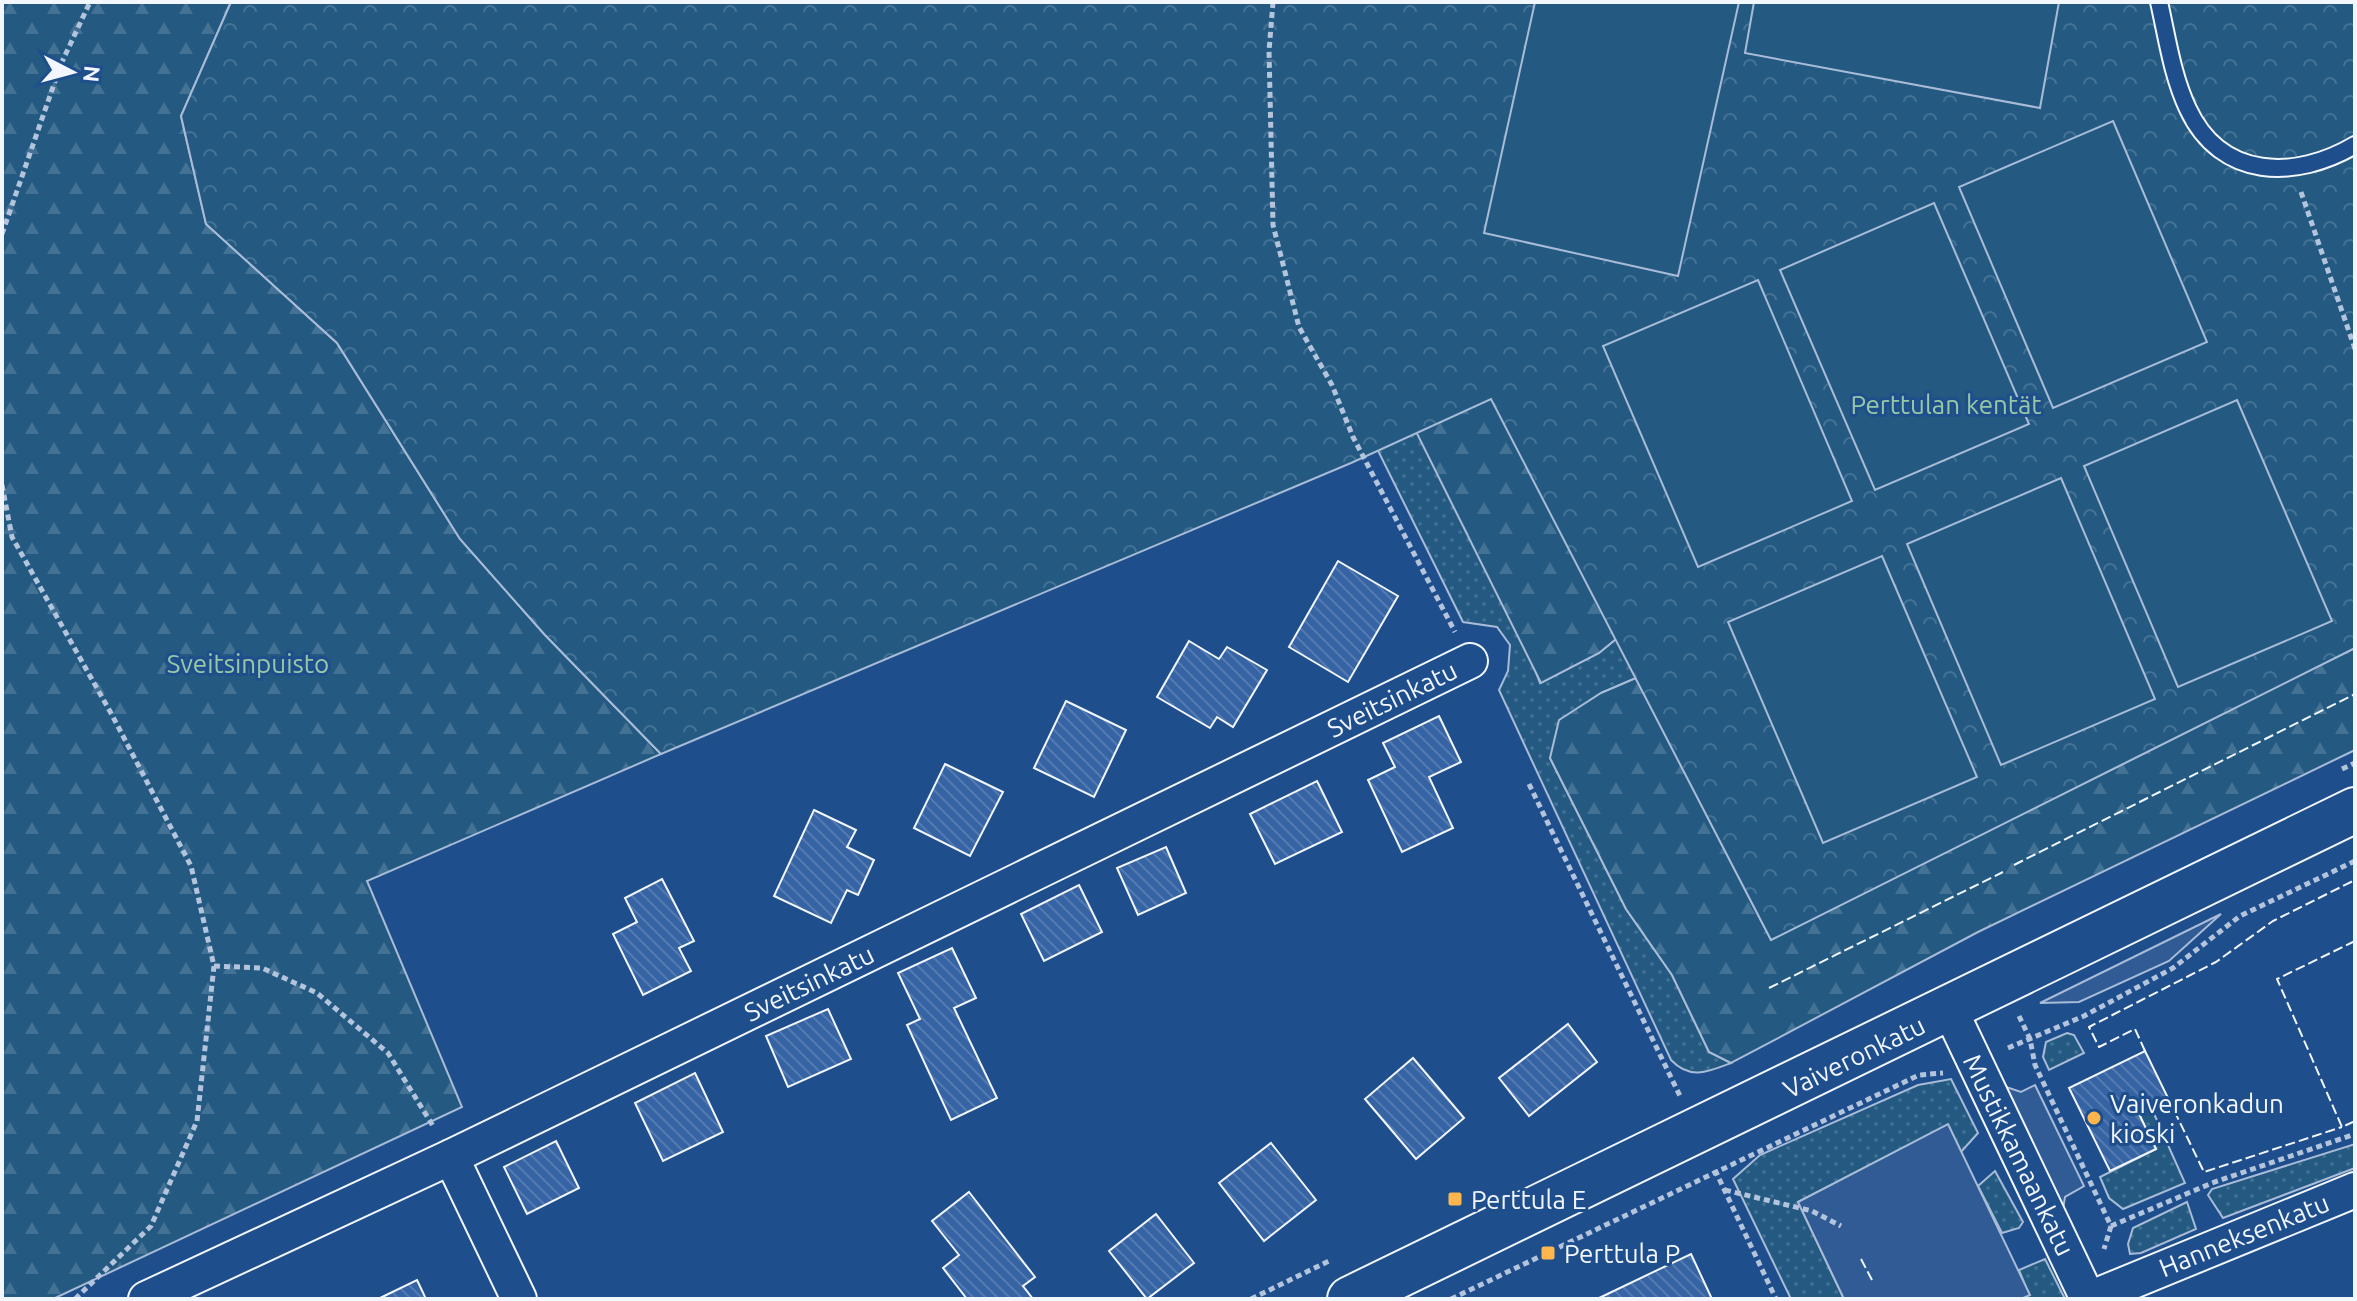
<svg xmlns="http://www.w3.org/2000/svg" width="2357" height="1301" viewBox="0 0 2357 1301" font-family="Ubuntu,sans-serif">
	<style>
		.grass { fill: url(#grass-dots); stroke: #a8bbd7; stroke-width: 2 }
		.forest { fill: url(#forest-firs); stroke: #a8bbd7; stroke-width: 2 }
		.park { fill: url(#park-crowns); stroke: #a8bbd7; stroke-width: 2 }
		.pitch { fill: #245a82; stroke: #a8bbd7; stroke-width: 2 }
		.parking { fill: #305b95; stroke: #a8bbd7; stroke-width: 2 }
		.building { fill: url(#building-back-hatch); stroke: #f2f6ff; stroke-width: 2 }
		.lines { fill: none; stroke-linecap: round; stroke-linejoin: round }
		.lane-casing { stroke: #f2f6ff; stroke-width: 20 }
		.street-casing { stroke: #f2f6ff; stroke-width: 38 }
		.secondary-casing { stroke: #f2f6ff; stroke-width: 48 }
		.path { stroke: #b3c4dc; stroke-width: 5; stroke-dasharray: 6 4; stroke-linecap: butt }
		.lane { stroke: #1f4e8c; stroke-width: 16 }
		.street { stroke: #1f4e8c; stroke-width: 34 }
		.secondary { stroke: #1f4e8c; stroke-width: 44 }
		.fence { stroke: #f2f6ff; stroke-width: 2; stroke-dasharray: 10 4; stroke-linecap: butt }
		.poi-dot { fill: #ffb74d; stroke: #1f4e8c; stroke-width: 3 }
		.labels { text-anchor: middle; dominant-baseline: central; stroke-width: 6; stroke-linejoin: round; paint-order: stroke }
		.park-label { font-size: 26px; fill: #97c8a6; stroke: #1f4e8c }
		.street-label { font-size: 26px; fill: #f2f6ff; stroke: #1f4e8c }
		.poi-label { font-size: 26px; fill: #f2f6ff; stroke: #1f4e8c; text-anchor: start }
	</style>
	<defs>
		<pattern id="grass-dots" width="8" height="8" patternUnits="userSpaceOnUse" patternTransform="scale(2)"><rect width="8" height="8" fill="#245a82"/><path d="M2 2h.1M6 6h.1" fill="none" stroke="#447295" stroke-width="1.8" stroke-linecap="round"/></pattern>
		<pattern id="forest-firs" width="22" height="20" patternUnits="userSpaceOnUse" patternTransform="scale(2)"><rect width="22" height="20" fill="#245a82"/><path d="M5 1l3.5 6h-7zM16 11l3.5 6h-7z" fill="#447295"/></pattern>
		<pattern id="park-crowns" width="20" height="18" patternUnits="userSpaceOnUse" patternTransform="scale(2)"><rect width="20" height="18" fill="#245a82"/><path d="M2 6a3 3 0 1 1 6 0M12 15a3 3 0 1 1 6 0" fill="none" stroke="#447295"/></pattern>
		<pattern id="building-back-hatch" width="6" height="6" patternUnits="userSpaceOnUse" patternTransform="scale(2)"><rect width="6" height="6" fill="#3563a3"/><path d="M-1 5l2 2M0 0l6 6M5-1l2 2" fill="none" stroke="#537ab1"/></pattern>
	</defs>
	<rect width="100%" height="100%" fill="#1f4e8c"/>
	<!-- grass -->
	<g class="grass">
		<path d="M1288,2l252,681 59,-30 17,-14 20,39 -35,15 -51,65 76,151 46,66 37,77 22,11c-23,9 -41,17 -60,-3l-172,-370 9,-19 2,-26 -13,-18 -34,-5 -118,-238z"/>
		<path d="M2067,1033l7,2 10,18 -35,17 -6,-13 3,-15z"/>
		<path d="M1951,1079l27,54 -17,19 -13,-27 -150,77 46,97h-53l-58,-120 27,-24 158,-70z"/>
		<path d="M2151,1107l34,76 -62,26 -14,-11 -9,-21 56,-28 -18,-37z"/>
		<path d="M2355,1144v24l-132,50 -15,-23 4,-6z"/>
		<path d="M1995,1171l28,51 -4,6 -17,5 -24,-47z"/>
		<path d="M2187,1202l9,27 -55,24 -11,1 -2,-10 5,-16z"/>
		<path d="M2045,1259l20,40h-44l8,-4 -10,-25z"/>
	</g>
	<!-- forest -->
	<g class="forest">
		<path d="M2,2h229l-50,114 25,108 131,119 123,196 85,96 116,119 -294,127 95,226 -409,192h-51z"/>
		<path d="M1374,347l118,51 124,241 -17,14 -58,30z"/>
		<path d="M2355,648v102l-377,182 -247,131 -22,-11 -37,-77 -46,-66 -76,-151 9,-38 42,-27 35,-15 135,262z"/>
	</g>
	<!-- park -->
	<path class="park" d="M231,2h2124v646l-584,292 -280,-541 -140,64 -690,291 -116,-119 -85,-96 -123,-196 -131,-119 -25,-108z"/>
	<!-- pitch -->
	<g class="pitch">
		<path d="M1535,2h204l-61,274 -194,-43z"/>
		<path d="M1754,2h305l-19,106 -295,-55z"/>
		<path d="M2113,121l94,221 -154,66 -94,-221z"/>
		<path d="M1934,203l95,221 -154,66 -95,-220z"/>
		<path d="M1758,280l94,221 -154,66 -95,-221z"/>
		<path d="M2237,400l95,221 -154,66 -94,-221z"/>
		<path d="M2061,478l94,221 -154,66 -94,-221z"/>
		<path d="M1882,556l95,221 -154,66 -95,-221z"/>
	</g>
	<!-- parking -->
	<g class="parking">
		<path d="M2221,914l-52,47 -90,41 -39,1z"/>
		<path d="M2035,1085l49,101 -19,11 -2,12 -57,-122 15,5z"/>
		<path d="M1948,1124l82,171 -9,4h-177l-46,-97z"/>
	</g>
	<!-- building -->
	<g class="building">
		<path d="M1338,561l60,35 -50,86 -59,-35z"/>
		<path d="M1189,641l30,18 8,-12 40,23 -34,57 -16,-10 -7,11 -53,-31z"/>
		<path d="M1066,701l60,29 -32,67 -60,-29z"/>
		<path d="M1439,716l22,46 -32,15 24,51 -51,24 -34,-72 27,-13 -12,-24z"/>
		<path d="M945,764l58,28 -33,64 -56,-28z"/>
		<path d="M1317,781l25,51 -67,32 -25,-50z"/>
		<path d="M814,810l42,20 -9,17 27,13 -16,35 -11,-5 -16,33 -57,-27z"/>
		<path d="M1166,847l20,46 -48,22 -21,-47z"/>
		<path d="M662,879l32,62 -15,7 12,23 -48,24 -30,-61 24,-12 -12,-24z"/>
		<path d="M1079,885l23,47 -58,29 -23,-47z"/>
		<path d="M952,948l24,50 -22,10 43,90 -46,22 -44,-95 13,-6 -22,-46z"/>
		<path d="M828,1009l23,50 -63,28 -22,-51z"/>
		<path d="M1568,1024l29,38 -68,54 -30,-38z"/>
		<path d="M2145,1051l23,47 -30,14 18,37 -46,22 -41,-83z"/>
		<path d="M1413,1058l51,60 -48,41 -51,-60z"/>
		<path d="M695,1073l28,59 -60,29 -28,-58z"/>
		<path d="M556,1141l23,47 -52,26 -23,-47z"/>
		<path d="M1271,1143l45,57 -52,41 -45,-58z"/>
		<path d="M969,1192l66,85 -12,9 10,13h-66l-24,-31 16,-13 -27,-34z"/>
		<path d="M1156,1214l38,49 -47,36 -38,-48z"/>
		<path d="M1691,1254l21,45h-115z"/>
		<path d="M417,1280l9,19h-48z"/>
	</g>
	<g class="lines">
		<!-- lane casing -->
		<g class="lane-casing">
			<path id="lane" d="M2159,2c8,35 13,73 29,107 33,71 108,71 167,36"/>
		</g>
		<!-- street casing -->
		<g class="street-casing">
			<g id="street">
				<path d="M1950,1010l138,289"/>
				<path d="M451,1157l68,142"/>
				<path d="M146,1299l305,-142 1019,-496"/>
				<path d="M2089,1299l266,-109"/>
			</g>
		</g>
		<!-- secondary casing -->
		<g class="secondary-casing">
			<path id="secondary" d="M1350,1299l1005,-489"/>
		</g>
		<!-- path -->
		<g class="path">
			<path d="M1273,2l-4,49 4,174 26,102 33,58 21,52 102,195"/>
			<path d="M2301,192l54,157"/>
			<path d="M2,234l59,-170 29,-62"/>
			<path d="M2,485l10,52 100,178 79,151 23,100 -17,155 -46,105 -76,73"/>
			<path d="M2342,769l13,-6"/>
			<path d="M1529,784l151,312"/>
			<path d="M214,966l48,2 55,25 71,60 45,73"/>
			<path d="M2019,1016l11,23 5,26 76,161 -7,23"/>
			<path d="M2008,1048l76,-32 89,-48 67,-52 115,-55"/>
			<path d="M1715,1170l61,129"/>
			<path d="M1725,1190l87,21 29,15"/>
			<path d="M2111,1226l101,-43 143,-49"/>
			<path d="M1251,1299l78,-38"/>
			<path d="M1451,1299l468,-224 24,-2"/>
		</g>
		<!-- lane -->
		<use href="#lane" class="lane"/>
		<!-- street -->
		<use href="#street" class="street"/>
		<!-- secondary -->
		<use href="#secondary" class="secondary"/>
		<!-- fence -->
		<g class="fence">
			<path d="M2014,865l341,-171"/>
			<path d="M2355,941l-78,38 65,148 13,-6"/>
			<path d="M1769,988l234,-116"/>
			<path d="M2145,1051l-10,-22 -36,18 -10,-20 127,-65 57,-41 82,-41"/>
			<path d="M2168,1098l36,74 138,-45"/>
			<path d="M1861,1259l11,21"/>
		</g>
	</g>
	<!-- markers -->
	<g class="poi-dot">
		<circle cx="2094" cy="1118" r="8"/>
		<rect x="1447" y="1191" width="16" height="16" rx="4"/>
		<rect x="1540" y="1245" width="16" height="16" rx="4"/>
	</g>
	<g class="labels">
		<!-- park labels -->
		<g class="park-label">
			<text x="1946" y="404">Perttulan kentät</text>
			<text x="248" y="663">Sveitsinpuisto</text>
		</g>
		<!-- street labels -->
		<g class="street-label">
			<text transform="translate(1392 699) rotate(-26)">Sveitsinkatu</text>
			<text transform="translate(809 983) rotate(-26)">Sveitsinkatu</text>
			<text transform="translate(1854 1057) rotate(-26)">Vaiveronkatu</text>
			<text transform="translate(2019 1155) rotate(64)">Mustikkamaankatu</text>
			<text transform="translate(2244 1235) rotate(-22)">Hanneksenkatu</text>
		</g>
		<!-- poi labels -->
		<g class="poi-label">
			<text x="2110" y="1103">Vaiveronkadun<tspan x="2110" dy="30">kioski</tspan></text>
			<text x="1471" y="1199">Perttula E</text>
			<text x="1564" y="1253">Perttula P</text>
		</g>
	</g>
	<!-- border -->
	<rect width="2357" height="1301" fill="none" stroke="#f2f6ff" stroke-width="8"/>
	<!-- north arrow -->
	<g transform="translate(72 72) rotate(96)" stroke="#1f4e8c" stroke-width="6" paint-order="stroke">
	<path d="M0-6L14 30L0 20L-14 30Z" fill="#f2f6ff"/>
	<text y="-12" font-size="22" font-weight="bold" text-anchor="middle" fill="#f2f6ff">N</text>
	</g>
</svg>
